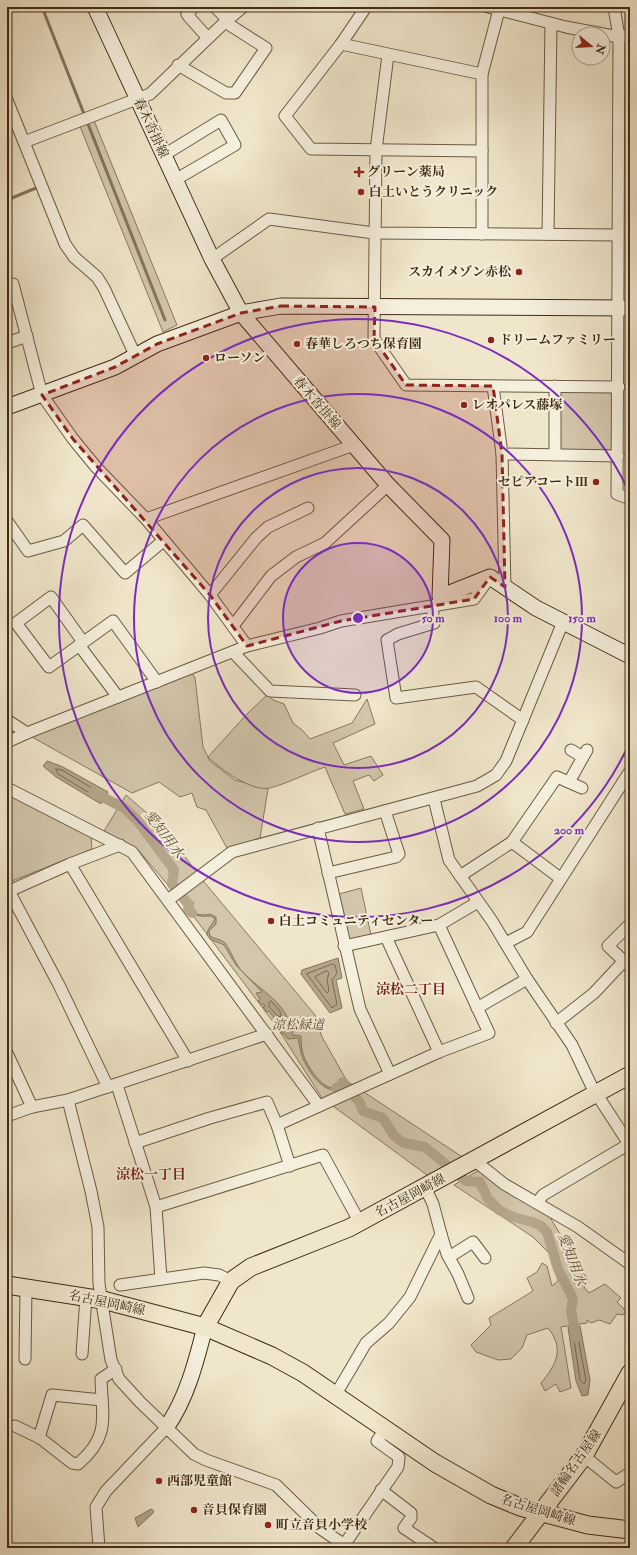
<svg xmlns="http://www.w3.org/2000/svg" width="637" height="1555" viewBox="0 0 637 1555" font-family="'IM FELL Double Pica','Noto Serif JP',serif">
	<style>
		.green { fill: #d2c6ac; stroke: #8a7860 }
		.water { fill: #b4a68c; stroke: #86755c }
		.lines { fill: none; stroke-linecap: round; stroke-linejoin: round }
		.shore { stroke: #7a6850; stroke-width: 1 }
		.stream { stroke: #86755c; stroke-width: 3 }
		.canal { stroke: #b4a68c; stroke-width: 10 }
		.street-casing { stroke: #6d5a41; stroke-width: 13 }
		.secondary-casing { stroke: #412b13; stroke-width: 17 }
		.primary-casing { stroke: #412b13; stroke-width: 19 }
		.street { stroke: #f5efdd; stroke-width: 11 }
		.secondary { stroke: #f5efdd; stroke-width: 15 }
		.primary { stroke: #f0e6cb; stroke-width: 17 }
		.marked { fill: #8f2418; fill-opacity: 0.2; stroke: #8f2418; stroke-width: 3; stroke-dasharray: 8 5; stroke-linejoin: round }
		.ring { fill: none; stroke: #7b2cbf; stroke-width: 2 }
		.poi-dot { fill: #8f2418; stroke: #f5efdd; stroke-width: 1.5 }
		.labels { text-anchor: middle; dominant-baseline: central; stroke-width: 4; stroke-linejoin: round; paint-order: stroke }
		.street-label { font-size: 13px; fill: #412b13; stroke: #f5efdd }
		.poi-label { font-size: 13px; font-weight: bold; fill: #412b13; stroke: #f5efdd; text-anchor: start }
		.park-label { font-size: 13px; font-style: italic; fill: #5e4a32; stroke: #f5efdd }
		.water-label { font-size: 14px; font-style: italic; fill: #645037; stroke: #f5efdd }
		.neighbourhood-label { font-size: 14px; font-weight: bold; fill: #7a1f14; stroke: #f5efdd }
		.centre { fill: #7b2cbf; stroke: #f5efdd; stroke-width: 2 }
		.ring-label { font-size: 12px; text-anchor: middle; font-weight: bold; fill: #7b2cbf; stroke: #f5efdd; stroke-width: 4; stroke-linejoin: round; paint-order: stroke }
	</style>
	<rect width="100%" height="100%" fill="#f0e6cb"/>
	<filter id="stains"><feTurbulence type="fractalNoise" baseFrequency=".005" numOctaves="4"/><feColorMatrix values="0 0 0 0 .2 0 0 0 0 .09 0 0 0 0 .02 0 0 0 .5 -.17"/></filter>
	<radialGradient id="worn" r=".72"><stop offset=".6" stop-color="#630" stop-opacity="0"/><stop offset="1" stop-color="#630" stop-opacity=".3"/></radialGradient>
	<!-- green -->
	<g class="green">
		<path d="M93,118l84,207 -14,7 -84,-208z"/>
		<path d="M562,391l52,2v54l-4,3h-49l-3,-3v-52z"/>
		<path d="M192,673l3,5 8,69 7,14 25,19 33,9 -8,49 -32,12 -22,-40 -9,-3 -5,-14 -12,4 -21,-15 -27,11 -100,-56z"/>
		<path d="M268,694l5,6 11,4 9,19 9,7 8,9 42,-16 15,-24 8,25 -42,19 11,22 27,-9 12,19 -9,6 -5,-6 -16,6 11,28 -19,5 -20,-47c-18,6 -36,16 -55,21 -19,4 -49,-19 -62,-31l39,-43z"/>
		<path d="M8,795l83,42 1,12 -85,34z"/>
		<path d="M126,795l38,33 36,49 115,138 7,22 25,44 117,77 -33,20 -109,-80 -45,-71 -92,-122 -46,-54 -35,-20z"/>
		<path d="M361,888l10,47 -18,5 -5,-3 -9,-43z"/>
		<path d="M479,1170l69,44 23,38 3,11 15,17 -5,7 5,6 16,-9 16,14 -4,4 9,9 -3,4 -6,-1 -7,10 -11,-4 -8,3 -4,-3v3l-26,4 10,61 -11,4 -4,-8 -11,7 -4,-8c15,-18 24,-34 7,-55l-21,7 -5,13 -11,11 -13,1 -22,-8 -5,-7 20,-20 -2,-7 44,-27 -6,-13 10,-6 5,-9 5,3 5,20 6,-5 -6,-25 -19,-19 -79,-52z"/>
	</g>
	<!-- water -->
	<g class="water">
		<path d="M47,761l16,6 45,25 -7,12 -45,-27 -13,-11z"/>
		<path d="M189,901l5,2 -4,7c7,5 12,6 20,4l6,3v7l-7,7 1,5c4,3 10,3 14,6 4,3 11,21 16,27 21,24 47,31 53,66l8,1c0,9 1,18 5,25 5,10 21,35 34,24l-1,-5h6v3c-16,22 -40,-15 -44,-30 -1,-5 -2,-10 -3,-15l-10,1 -5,-6 -1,1 -5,-6 3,-2 -11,-15 -2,1 -4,-5 2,-1 -1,-2 -2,1 -4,-4 2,-2 -4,-6 6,-1 -26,-27 -12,-20 -14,-6 -3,-4 1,-5 7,-11 -4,-3c-10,1 -20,0 -26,-10z"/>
		<path d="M338,958l4,20 -6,2 6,28 -12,5 -29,-39 1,-4z"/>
		<path d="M580,1326l10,54 -2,15 -6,1 -6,-15 -8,-54z"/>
		<path d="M151,1509l3,2 -2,3 -14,13 -3,-9z"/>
	</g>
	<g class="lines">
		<!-- shore -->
		<g class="shore">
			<path d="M56,769l6,1 38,23 1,3 -3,2 -40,-24z"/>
			<path d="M333,964l2,1 2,8 -5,7 5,24 -5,4 -25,-34z"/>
			<path d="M327,971l2,2 -2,7 2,11 -2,2 -12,-16z"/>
			<path d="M271,1001l9,10 1,6 -3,-1 -9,-9v-4z"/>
			<path d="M574,1330l3,2 9,48 -2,4 -4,-4 -7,-47z"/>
		</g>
		<!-- stream -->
		<g class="stream">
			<path d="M42,7l123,313"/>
			<path d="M7,10l7,-3"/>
			<path d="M7,200l29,-12"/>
		</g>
		<!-- canal -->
		<g class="canal">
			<path d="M93,792l31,16 13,12 37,50 -2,14 17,21 -1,4 4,4"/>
			<path d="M336,1088l6,-3 1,-3 17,21 3,8 20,7 11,18 10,7 21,4 41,34 14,1 8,17 11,11 14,7 19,5 9,4 6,6 11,37 15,30 -2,11 5,28"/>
			<path d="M611,1547v1"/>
		</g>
		<!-- street casing -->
		<g class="street-casing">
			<g id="street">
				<path d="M194,7l-7,7 2,3 19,21"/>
				<path d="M215,7l13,13"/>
				<path d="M366,7l-25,37 -56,72 26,33 171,2"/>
				<path d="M488,7l78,20 53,10 11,-2"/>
				<path d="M614,7l5,30 -2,457 13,5"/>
				<path d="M225,22l18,-15"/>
				<path d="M341,44l141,30"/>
				<path d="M388,55l-12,95 -2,189 32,46 213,2"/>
				<path d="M7,100l58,144 9,13 23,20 7,11 32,69"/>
				<path d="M24,142l126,-48 75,-72 41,26 -31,45h-9l-48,-28"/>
				<path d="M164,155l57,-35 14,25 -60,35"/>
				<path d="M482,234v-160l17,-64"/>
				<path d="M548,234l3,-210"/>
				<path d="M212,259l57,-40 105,14 244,2"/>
				<path d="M7,286l6,-2 29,111 31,44 23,28 50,52 64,76 37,51"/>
				<path d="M7,343l20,-7"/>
				<path d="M493,386l9,68 116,2"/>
				<path d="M555,386v69"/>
				<path d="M502,454l3,133"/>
				<path d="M146,519l208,-74"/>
				<path d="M7,521l21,30 36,-10 19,-16 42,48 38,-32"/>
				<path d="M210,595l46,-57 12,-11 40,-19"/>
				<path d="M432,606l2,17 -36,11 -11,6 9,58 80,-11 47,33"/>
				<path d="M233,626l38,-50 25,-19 29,-14 63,-58"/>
				<path d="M83,642l-32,-45 -35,26 33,44 64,-46 44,61"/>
				<path d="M79,645l39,52"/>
				<path d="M233,652l37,39 85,4"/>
				<path d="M7,720l20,13"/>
				<path d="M7,742l20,-9 220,-87 73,-18 21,-7 133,-22 16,-22"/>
				<path d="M571,750l12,7"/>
				<path d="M569,782l18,-32"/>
				<path d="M7,788l125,64 187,254"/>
				<path d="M434,799l15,61 43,61 35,58 45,66 20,42 37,57 -86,51 -6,8"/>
				<path d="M318,828l42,181 30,65"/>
				<path d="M512,842l48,36"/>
				<path d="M70,864l118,197"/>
				<path d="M328,873l68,-16 3,-3 -14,-43"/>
				<path d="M460,876l52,-34 45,-65 25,11"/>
				<path d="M9,891l50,94 49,102"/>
				<path d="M7,892l63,-28 50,-19"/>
				<path d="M168,900l64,-48 245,-66 19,-11 10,-14 57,-139"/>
				<path d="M630,924l-22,22 22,21"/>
				<path d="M386,937l53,115"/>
				<path d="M506,943l21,-11 103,-161"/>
				<path d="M344,946l95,-21 39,-23"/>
				<path d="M477,1008l50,-29"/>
				<path d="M556,1023l38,-30 29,-31"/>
				<path d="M7,1053l25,54"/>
				<path d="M117,1085l39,122 5,72"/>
				<path d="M68,1100l23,91 7,36 1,57 12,76 8,19 21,23 54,52 12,6 70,25 45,44 28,19"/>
				<path d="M7,1116l25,-9 36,-7 199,-66"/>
				<path d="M277,1125l162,-73 50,-19 -50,-108"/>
				<path d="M135,1143l75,-25 57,-16 10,23 13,41"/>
				<path d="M474,1160l30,24 74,43 52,37"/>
				<path d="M156,1207l167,-52 37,68"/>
				<path d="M441,1234l6,20 11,20 10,24"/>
				<path d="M449,1257l24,-15 12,16"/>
				<path d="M120,1285l84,-12 15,2 12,6"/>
				<path d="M82,1354l4,-57"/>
				<path d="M25,1359l1,-71"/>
				<path d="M336,1394l30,-51 23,-20 21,-26 31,-63 -8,-30 -8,-17"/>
				<path d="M15,1426l25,12 32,25 6,1c33,-28 24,-48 23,-85l15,-10"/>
				<path d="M39,1438l13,-43 50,5"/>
				<path d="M584,1456l32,26 14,-9"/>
				<path d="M381,1490l30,23v5l-7,10 30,20"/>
				<path d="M344,1545l54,-78 1,-10 -22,-16 8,-12"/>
				<path d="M99,1548l-3,-41 10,-16 60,-63"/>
			</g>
		</g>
		<!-- secondary casing -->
		<g class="secondary-casing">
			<g id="secondary">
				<path d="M95,7l117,252 29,54 147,172 54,55 -2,57 50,-20 46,31 94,48"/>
				<path d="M7,407l108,-40 42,-23 84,-31 40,-7 349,2"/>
				<path d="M166,1428c21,-30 30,-66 39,-101"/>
			</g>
		</g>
		<!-- primary casing -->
		<g class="primary-casing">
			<g id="primary">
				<path d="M7,1285l96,15 102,27 67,29 31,17 132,90 56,32 29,12 68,18 42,5"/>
				<path d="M205,1327l26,-46 20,-14 98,-39 281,-153"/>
				<path d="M514,1548l70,-92 46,-83"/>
			</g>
		</g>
		<!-- street -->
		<use href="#street" class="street"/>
		<!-- secondary -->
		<use href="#secondary" class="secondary"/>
		<!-- primary -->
		<use href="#primary" class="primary"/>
	</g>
	<!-- marked area -->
	<path class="marked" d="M281,306l94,1 -1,32 32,46 87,1 9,68 3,133 -15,-10 -16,22 -133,22 -94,25 -37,-51 -137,-156 -31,-44 73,-28 42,-23 84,-31z"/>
	<!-- distance rings -->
	<circle cx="358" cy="618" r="75" fill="#7b2cbf" fill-opacity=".12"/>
	<g class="ring">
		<circle cx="358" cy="618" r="75"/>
		<circle cx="358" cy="618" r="150"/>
		<circle cx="358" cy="618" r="224"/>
		<path d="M629 744A299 299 0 1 1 629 492"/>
	</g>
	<!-- markers -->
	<g class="poi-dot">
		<path d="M357 166h4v4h4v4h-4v4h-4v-4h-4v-4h4z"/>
		<circle cx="361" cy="192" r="4"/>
		<circle cx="519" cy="272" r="4"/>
		<circle cx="491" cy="340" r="4"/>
		<circle cx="297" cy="344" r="4"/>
		<circle cx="206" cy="358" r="4"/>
		<circle cx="464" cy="405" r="4"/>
		<circle cx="596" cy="482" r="4"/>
		<circle cx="271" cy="921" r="4"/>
		<circle cx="159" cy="1481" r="4"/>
		<circle cx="194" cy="1510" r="4"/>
		<circle cx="268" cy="1525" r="4"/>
	</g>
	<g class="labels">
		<!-- street labels -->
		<g class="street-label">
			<text transform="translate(151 128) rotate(65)">春木沓掛線</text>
			<text transform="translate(317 403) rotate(49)">春木沓掛線</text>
			<text transform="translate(410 1196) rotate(-28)">名古屋岡崎線</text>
			<text transform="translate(107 1303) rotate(12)">名古屋岡崎線</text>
			<text transform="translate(576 1463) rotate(-55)">諸輪名古屋線</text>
			<text transform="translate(538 1510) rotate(17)">名古屋岡崎線</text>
		</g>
		<!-- poi labels -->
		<g class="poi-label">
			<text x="367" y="172">グリーン薬局</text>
			<text x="369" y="192">白土いとうクリニック</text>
			<text x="511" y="272" text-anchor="end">スカイメゾン赤松</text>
			<text x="499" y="340">ドリームファミリー</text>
			<text x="305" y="344">春華しろつち保育園</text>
			<text x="214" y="358">ローソン</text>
			<text x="472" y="405">レオパレス藤塚</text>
			<text x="588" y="482" text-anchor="end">セピアコートⅢ</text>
			<text x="279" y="921">白土コミュニティセンター</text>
			<text x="167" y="1481">西部児童館</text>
			<text x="202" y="1510">音貝保育園</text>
			<text x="276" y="1525">町立音貝小学校</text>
		</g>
		<!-- park labels -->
		<g class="park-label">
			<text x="298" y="1025">涼松緑道</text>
		</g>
		<!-- water labels -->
		<g class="water-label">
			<text transform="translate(164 834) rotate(53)">愛知用水</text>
			<text transform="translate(572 1259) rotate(69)">愛知用水</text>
		</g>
		<!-- neighbourhood labels -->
		<g class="neighbourhood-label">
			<text x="411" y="989">涼松二丁目</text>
			<text x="151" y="1174">涼松一丁目</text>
		</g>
	</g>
	<circle cx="358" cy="618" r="6" class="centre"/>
	<g class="ring-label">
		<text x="433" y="622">50 m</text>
		<text x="508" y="622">100 m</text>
		<text x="582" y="622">150 m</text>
		<text x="569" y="834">200 m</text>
	</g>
	<!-- margin -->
	<rect width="637" height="1555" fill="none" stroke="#f0e6cb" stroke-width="24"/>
	<rect x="8" y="8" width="621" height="1539" fill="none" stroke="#412b13" stroke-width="2"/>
	<rect x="12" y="12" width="613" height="1531" fill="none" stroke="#412b13"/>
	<!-- north arrow -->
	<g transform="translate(591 46) rotate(108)"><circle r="19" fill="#f5efdd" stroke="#ada18c"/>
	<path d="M0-3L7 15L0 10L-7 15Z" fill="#8f2418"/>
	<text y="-6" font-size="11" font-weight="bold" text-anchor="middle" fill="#412b13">N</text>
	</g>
	<rect width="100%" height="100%" filter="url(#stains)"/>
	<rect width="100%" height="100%" fill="url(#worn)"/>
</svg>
